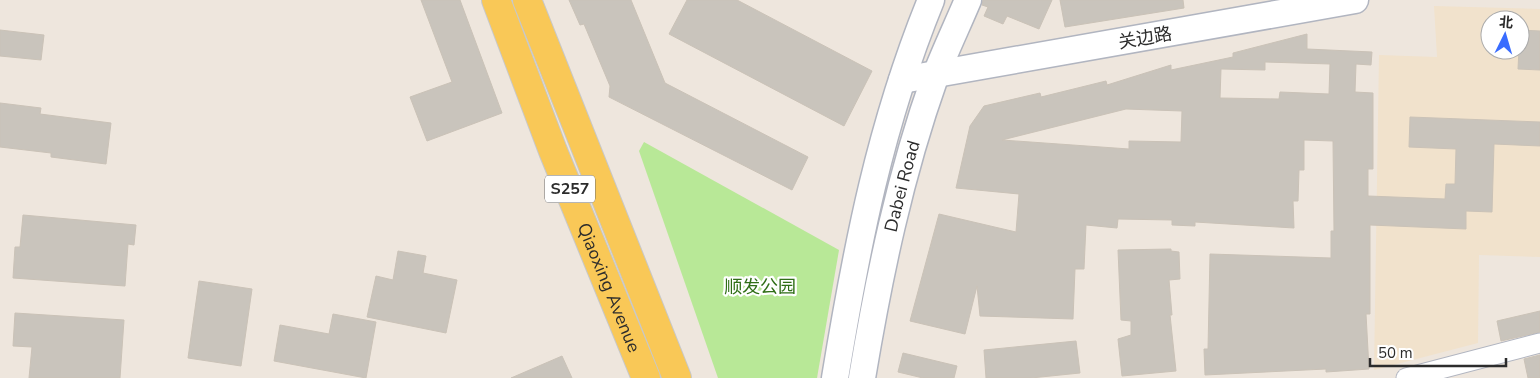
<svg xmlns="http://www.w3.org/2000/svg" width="1540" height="378" viewBox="0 0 1540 378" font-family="'Nunito Sans','Noto Sans SC',sans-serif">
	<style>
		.education { fill: #f1e2cc; fill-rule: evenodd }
		.green { fill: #b8e897 }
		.building { fill: #c9c4bc; stroke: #cac2b7; fill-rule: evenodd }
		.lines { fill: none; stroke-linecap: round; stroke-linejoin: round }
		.street-casing { stroke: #b1b5c0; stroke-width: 21 }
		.secondary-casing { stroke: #b1b5c0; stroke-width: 29 }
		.primary-casing { stroke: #c8c8c8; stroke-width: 30 }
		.street { stroke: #fff; stroke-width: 19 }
		.secondary { stroke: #fff; stroke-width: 26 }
		.primary { stroke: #f9c857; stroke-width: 28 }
		.labels { text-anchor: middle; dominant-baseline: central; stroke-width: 4.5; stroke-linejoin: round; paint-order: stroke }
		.shield { fill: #fff; stroke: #6b6b6b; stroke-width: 1 }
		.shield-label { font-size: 16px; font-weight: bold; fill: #2c2c2c }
		.street-label { font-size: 18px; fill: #2c2c2c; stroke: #fff }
		.park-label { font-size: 18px; fill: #2f6e16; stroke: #fff }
	</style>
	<rect width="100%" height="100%" fill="#eee6dd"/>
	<!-- education -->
	<path class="education" d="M1434,6l106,3v248l-61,-2 -1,88 -104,27 5,-315 58,2zM1490,20h30v30h-30z"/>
	<!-- green -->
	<path class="green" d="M644,142l195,108 -22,128h-99l-79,-227z"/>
	<!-- building -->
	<g class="building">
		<path d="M421,0h39l42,113 -75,28 -17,-44 42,-15z"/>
		<path d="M569,0h62l34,83 143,74 -16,33 -183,-93 1,-11 -26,-62 -4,1z"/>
		<path d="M687,0h50l135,71 -28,55 -175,-92z"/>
		<path d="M983,0h69l-13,29 -32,-13 -4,8 -19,-8 4,-9 -6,-2z"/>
		<path d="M1060,0h123l1,8 -119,19z"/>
		<path d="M0,30l44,5 -3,25 -41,-4z"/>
		<path d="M1520,30l20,1v39l-22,-1z"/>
		<path d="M1307,34v15l65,3 -1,13 -15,-1 -1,28 18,1v76h-5v27l77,3 1,-15h9l1,-35 -47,-2 1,-30 130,5v24l-46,-2 -2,68 -26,-1v18l-96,-4v89h-4l3,55 -43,3v-3l-121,6 -1,-26h4l2,-95 121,4v-27h3l-1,-90 -29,-1v30h-5l-1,31h-5l1,27 -99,-6v4l-23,-1v-5l-54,-1 -1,9 -31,-3 -2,44h-9l-2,50 -93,-3 -3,-30 -12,48 -55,-13 29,-107 77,18 3,-38 -63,-6 14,-62 14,-20 56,-13 1,4 65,-16 1,4 64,-20v5l62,-13v-4zM1265,62l65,2 -1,30 -49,-2 -1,7 -59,-1 1,-29 44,1zM1126,109l56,2 -1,31 -52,-1v8l-127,-9z"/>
		<path d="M0,103l41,5 -1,6 71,9 -5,41 -55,-7v-4l-51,-6z"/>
		<path d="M23,215l113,10 -2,20 -6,-1 -3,42 -112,-8 2,-31h5z"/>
		<path d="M1171,249v2l8,1 1,27 -11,1 3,35h-2l6,56 -54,5 -4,-37 13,-4v-14l-10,-1 -3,-70z"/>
		<path d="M398,251l28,5 -3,17 34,7 -11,53 -79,-16 9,-41 17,4z"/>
		<path d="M199,281l53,8 -11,77 -53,-8z"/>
		<path d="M1540,311v21l-39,9 -4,-20z"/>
		<path d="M15,313l109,7 -4,58h-91l3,-31 -19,-1z"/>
		<path d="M333,314l43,8 -10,56 -92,-17 6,-36 49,9z"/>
		<path d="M1076,341l4,32 -49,5h-45l-2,-28z"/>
		<path d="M903,353l54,13 -3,12h-31l-25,-6z"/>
		<path d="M1540,355v23h-12l-4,-19z"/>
		<path d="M562,356l10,22h-61z"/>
	</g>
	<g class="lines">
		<!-- street casing -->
		<g class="street-casing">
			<path id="street" d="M1406,378l134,-35"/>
		</g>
		<!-- secondary casing -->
		<g class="secondary-casing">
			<g id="secondary">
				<path d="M902,80l453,-80"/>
				<path d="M835,378c22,-133 45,-253 96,-378"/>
				<path id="s1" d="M862,378c17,-102 38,-203 73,-301 10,-26 22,-51 33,-77"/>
			</g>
		</g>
		<!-- primary casing -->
		<g class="primary-casing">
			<g id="primary">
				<path id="s2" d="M496,0l57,151 93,227"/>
				<path d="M527,0l150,378"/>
			</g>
		</g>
		<!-- street -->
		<use href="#street" class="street"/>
		<!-- secondary -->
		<use href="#secondary" class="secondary"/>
		<!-- primary -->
		<use href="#primary" class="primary"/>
	</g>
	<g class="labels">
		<!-- shield labels -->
		<rect class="shield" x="545" y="175.5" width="50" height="27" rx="4"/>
		<g class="shield-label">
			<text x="570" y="189">S257</text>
		</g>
		<!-- street labels -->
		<g class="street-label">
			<text transform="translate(1145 38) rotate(-10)">关边路</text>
			<text stroke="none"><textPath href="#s1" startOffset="196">Dabei Road</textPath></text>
			<text stroke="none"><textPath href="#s2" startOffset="309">Qiaoxing Avenue</textPath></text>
		</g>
		<!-- park labels -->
		<g class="park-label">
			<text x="760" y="287">顺发公园</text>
		</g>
	</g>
	<!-- north arrow -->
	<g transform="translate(1505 35) rotate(5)"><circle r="24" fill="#ffffff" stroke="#ababab"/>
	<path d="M0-4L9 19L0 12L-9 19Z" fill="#396cff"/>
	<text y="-8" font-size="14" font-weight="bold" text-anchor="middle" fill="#2c2c2c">北</text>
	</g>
	<!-- scale -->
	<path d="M1370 358v8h136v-8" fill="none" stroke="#2c2c2c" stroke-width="2.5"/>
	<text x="1378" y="358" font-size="15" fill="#2c2c2c" stroke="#ffffff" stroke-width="4" paint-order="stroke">50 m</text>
</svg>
